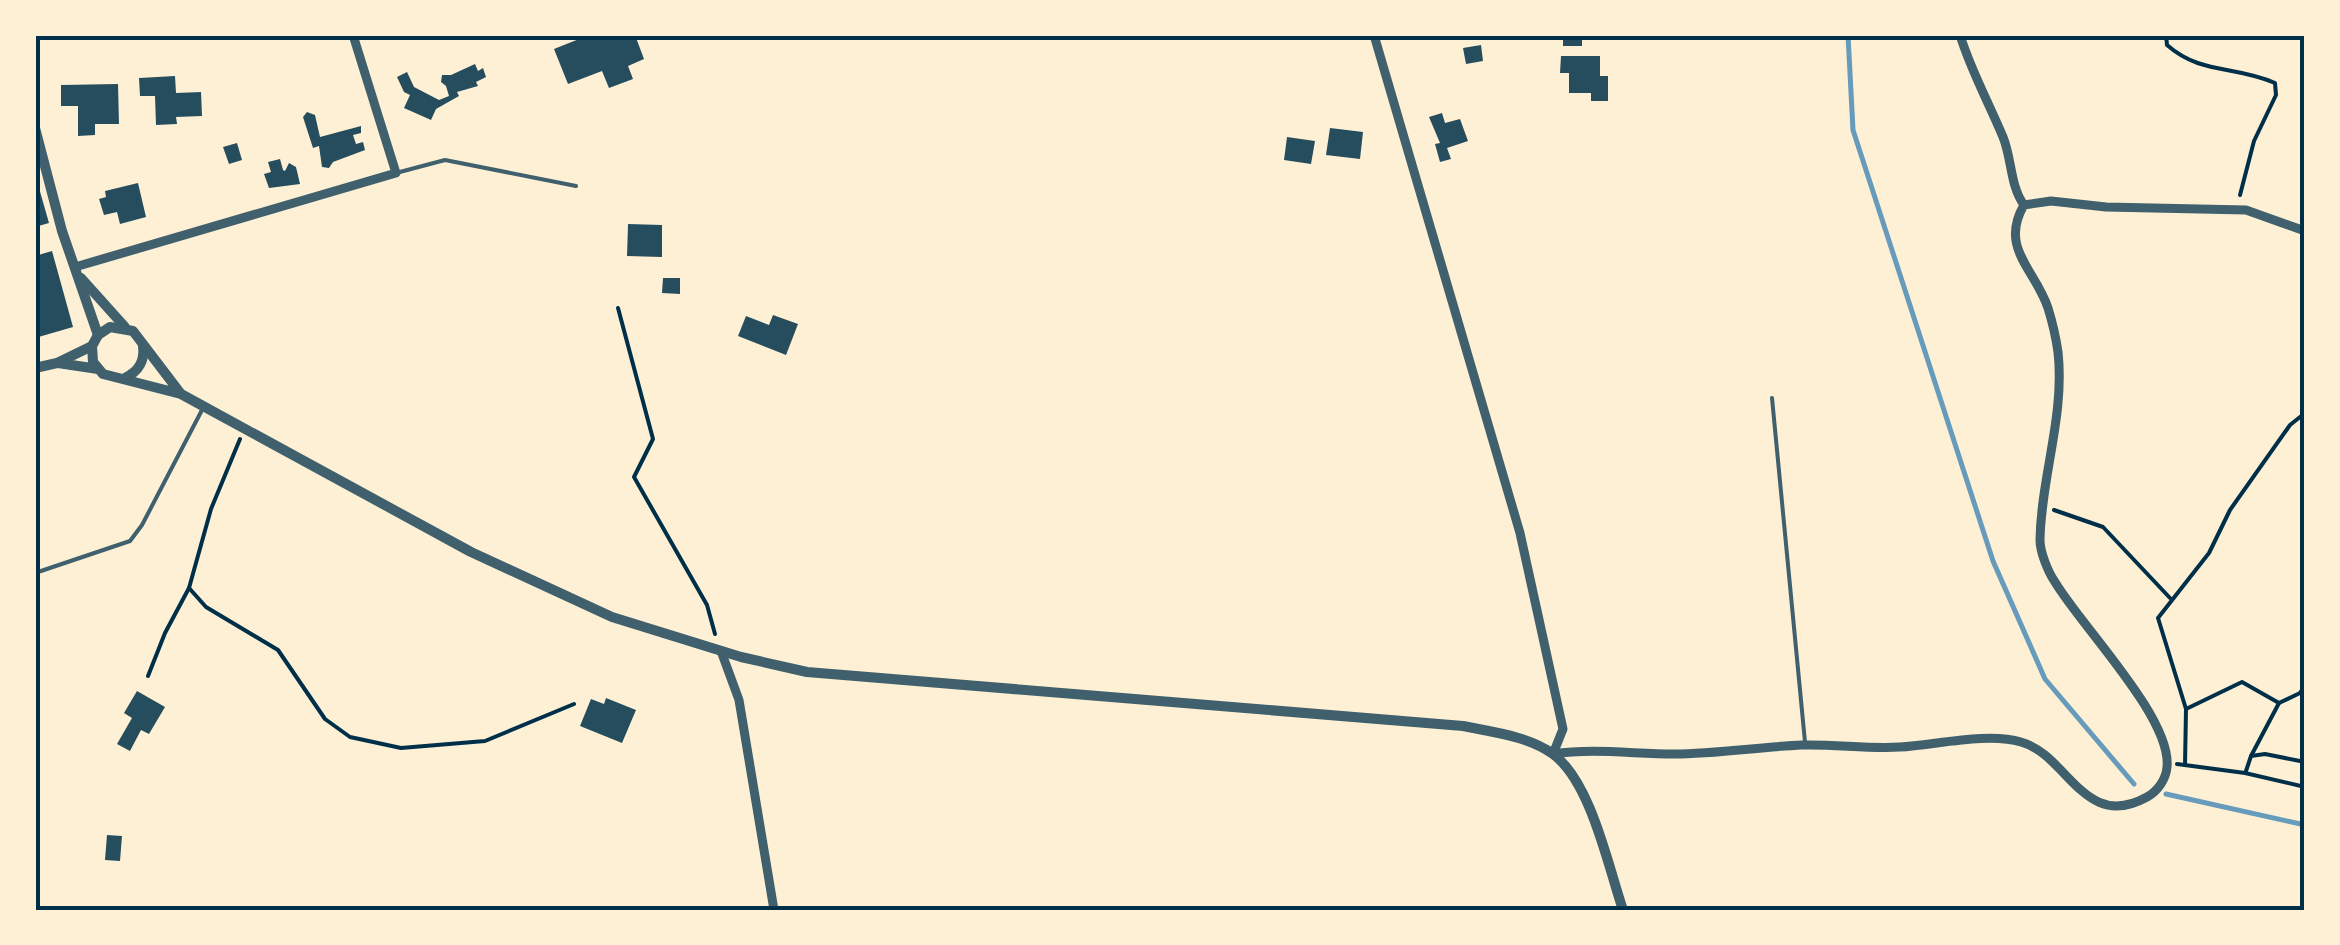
<svg xmlns="http://www.w3.org/2000/svg" width="2340" height="945" viewBox="0 0 2340 945" font-family="'Titillium Web',sans-serif">
	<style>
		.lines { fill: none; stroke-linecap: round; stroke-linejoin: round }
		.stream { stroke: #669bbc; stroke-width: 5 }
		.building { fill: #264d5e }
		.path { stroke: #003049; stroke-width: 4 }
		.service { stroke: #3f606c; stroke-width: 4 }
		.minor { stroke: #3f606c; stroke-width: 9 }
		.tertiary { stroke: #3f606c; stroke-width: 10 }
		.neatline { fill: none; stroke: #003049; stroke-width: 4 }
	</style>
	<rect width="100%" height="100%" fill="#fdf0d5"/>
	<g class="lines">
		<!-- stream -->
		<g class="stream">
			<path d="M1848,35l5,95 140,431 52,118 89,105"/>
			<path d="M2166,794l139,31"/>
		</g>
	</g>
	<!-- building -->
	<g class="building">
		<path d="M589,35h46l9,24 -16,7 5,13 -24,9 -7,-17 -34,13 -14,-35z"/>
		<path d="M1563,36l19,1v9h-19z"/>
		<path d="M1481,45l2,16 -17,3 -3,-16z"/>
		<path d="M1561,56h39v20h8v25h-17v-8h-22v-20h-9z"/>
		<path d="M475,64l3,7 5,-3 3,9 -10,5 2,4 -21,6 2,4 -23,13 -5,11 -27,-12 6,-13 -6,-3 -7,-15 10,-5 7,15 25,13 10,-4 -3,-10 -5,-4 1,-7h9z"/>
		<path d="M175,76l1,17 25,-1 1,24 -26,1 1,7 -21,1 -1,-29h-15l-1,-18z"/>
		<path d="M118,84l1,40h-24v11l-17,1v-30h-17v-21z"/>
		<path d="M307,112l8,3 5,22 41,-11v7l-8,2 3,9 7,-2 2,8 -32,12 -4,6 -7,-1 -3,-21 -6,2 -10,-31z"/>
		<path d="M1442,113l3,10 15,-4 8,22 -21,7 4,11 -11,3 -5,-18 5,-1 -11,-26z"/>
		<path d="M1330,128l33,4 -3,27 -34,-4z"/>
		<path d="M1287,137l28,4 -4,23 -27,-4z"/>
		<path d="M237,143l5,17 -13,4 -6,-17z"/>
		<path d="M280,159l3,11 2,1 4,-8 7,4 4,17 -31,4 -5,-14 7,-2 -3,-10z"/>
		<path d="M35,174l14,49 -14,4z"/>
		<path d="M138,183l8,34 -26,7 -3,-12 -13,3 -5,-16 7,-2 -1,-6z"/>
		<path d="M628,224l34,1v32l-35,-1z"/>
		<path d="M52,251l21,76 -38,11v-82z"/>
		<path d="M663,278h17v16l-18,-1z"/>
		<path d="M773,315l25,9 -12,31 -48,-19 8,-20 23,9z"/>
		<path d="M137,691l28,16 -16,27 -8,-4 -11,21 -13,-7 15,-26 -8,-5z"/>
		<path d="M606,698l30,12 -14,33 -42,-17 11,-27 13,5z"/>
		<path d="M107,835l15,1 -2,25 -15,-1z"/>
	</g>
	<g class="lines">
		<!-- path -->
		<g class="path">
			<path d="M2166,35l1,10c34,30 68,20 108,38l1,12 -22,46 -14,54"/>
			<path d="M618,308l35,131 -19,38 73,128 8,29"/>
			<path d="M2054,510l49,17 67,71"/>
			<path d="M189,588l17,19 72,43 47,69 25,18 51,11 84,-7 89,-37"/>
			<path d="M148,676l17,-43 24,-45 22,-79 29,-70"/>
			<path d="M2186,709l56,-27 37,21 21,-10 5,-8"/>
			<path d="M2251,756l28,-53"/>
			<path d="M2177,764l68,9 60,14"/>
			<path d="M2185,765l1,-56 -28,-91 51,-65 21,-43 60,-85 15,-12"/>
			<path d="M2246,771l5,-15 14,-2 40,8"/>
		</g>
		<!-- service -->
		<g class="service">
			<path d="M396,173l49,-13 131,26"/>
			<path d="M1772,398l33,344"/>
			<path d="M35,573l95,-32 12,-16 60,-115"/>
		</g>
		<!-- minor -->
		<g class="minor">
			<path d="M1374,35l146,498 43,196 -10,25"/>
			<path d="M1960,35c11,36 29,68 43,102 9,22 7,49 21,68"/>
			<path d="M75,267l321,-94 -43,-138"/>
			<path d="M721,651l18,49 35,210"/>
			<path d="M1553,754c40,-6 81,0 121,0 42,0 85,-7 128,-9 33,-1 66,4 98,2 35,-2 88,-15 121,-5 47,13 63,90 126,55 11,-6 19,-18 20,-30 5,-49 -86,-141 -112,-185 -7,-10 -15,-30 -15,-42 1,-63 25,-124 18,-188 -2,-14 -6,-31 -10,-44 -13,-39 -49,-60 -24,-103l27,-4 55,6 140,3 59,21"/>
		</g>
		<!-- tertiary -->
		<g class="tertiary">
			<path d="M35,128l27,103 36,104"/>
			<path d="M81,278l44,49"/>
			<path d="M58,363l40,6"/>
			<path d="M35,368l22,-5 35,-17"/>
			<path d="M125,378c14,-7 20,-17 18,-32"/>
			<path d="M181,394l-48,-63 -23,-4 -12,8 -6,11 1,16 10,12 78,20 290,158 141,65 129,40 66,15 656,54c29,6 65,10 90,28 38,28 55,112 70,156"/>
		</g>
	</g>
	<!-- border -->
	<rect width="2340" height="945" fill="none" stroke="#fdf0d5" stroke-width="75"/>
	<rect x="38" y="38" width="2264" height="870" class="neatline"/>
</svg>
